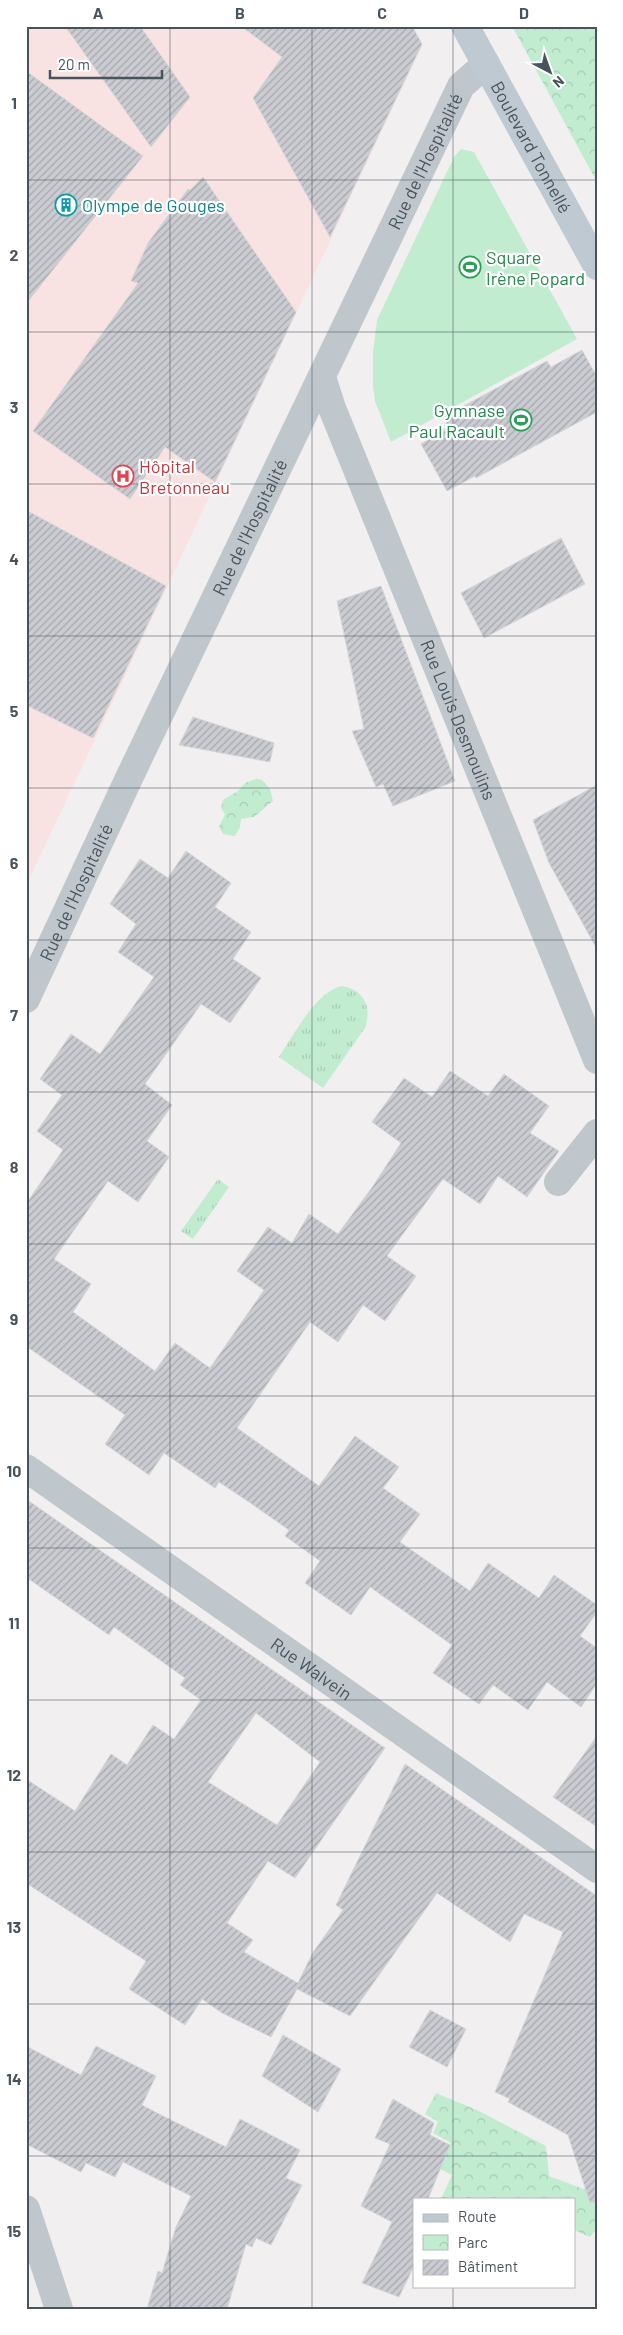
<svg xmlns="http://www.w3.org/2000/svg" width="623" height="2335" viewBox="0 0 623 2335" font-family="Barlow,sans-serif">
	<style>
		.medical { fill: #f9e3e2 }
		.grass { fill: url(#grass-tufts) }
		.park { fill: url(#park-crowns) }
		.pitch { fill: #c1ecd0 }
		.building { fill: url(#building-hatch); stroke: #d4d6da; fill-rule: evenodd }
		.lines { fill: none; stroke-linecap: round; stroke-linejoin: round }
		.street { stroke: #bfc7cd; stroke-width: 28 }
		.secondary { stroke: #bec9d2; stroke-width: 28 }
		.grid { fill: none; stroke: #49535b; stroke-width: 1; stroke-opacity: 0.55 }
		.labels { text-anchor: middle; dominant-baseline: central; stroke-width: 4.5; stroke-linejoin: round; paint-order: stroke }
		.street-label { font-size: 18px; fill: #49535b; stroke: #fff }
		.culture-label { font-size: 18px; fill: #0d838f; stroke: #fff; text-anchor: start }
		.leisure-label { font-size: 18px; fill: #27864d; stroke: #fff; text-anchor: start }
		.health-label { font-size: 18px; fill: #be3a42; stroke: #fff; text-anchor: start }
		.neatline { fill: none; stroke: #49535b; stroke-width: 2 }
		.grid-label { font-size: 16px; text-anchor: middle; font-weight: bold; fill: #49535b }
	</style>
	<defs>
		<pattern id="grass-tufts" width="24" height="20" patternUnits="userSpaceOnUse" patternTransform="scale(1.25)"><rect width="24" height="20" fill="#c1ecd0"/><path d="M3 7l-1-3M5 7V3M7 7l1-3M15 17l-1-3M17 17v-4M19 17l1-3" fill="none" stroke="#a7ccb5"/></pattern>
		<pattern id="park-crowns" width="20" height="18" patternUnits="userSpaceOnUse" patternTransform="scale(1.25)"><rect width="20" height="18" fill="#c1ecd0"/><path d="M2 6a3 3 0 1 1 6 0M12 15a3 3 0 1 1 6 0" fill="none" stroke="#a7ccb5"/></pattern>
		<pattern id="building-hatch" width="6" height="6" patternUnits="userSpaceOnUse" patternTransform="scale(1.25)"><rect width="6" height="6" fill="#caccd2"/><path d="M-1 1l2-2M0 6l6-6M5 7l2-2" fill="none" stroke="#a6a8ad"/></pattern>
	</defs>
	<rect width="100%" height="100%" fill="#f2eff0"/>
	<!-- medical -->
	<path class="medical" d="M26,26h386l10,20 -396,840z"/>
	<!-- grass -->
	<g class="grass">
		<path d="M342,986c23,4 30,22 23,42l-42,60 -44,-31c15,-22 37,-66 63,-71z"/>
		<path d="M218,1179l11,8 -36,52 -12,-8z"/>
	</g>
	<!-- park -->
	<g class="park">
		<path d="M512,26h85v156z"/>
		<path d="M256,779l6,1 8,9 3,12 -19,16 -13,2 -1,8 -5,9 -12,-2 -4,-7 6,-13 -4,-6 2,-8 15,-9 7,-8z"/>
		<path d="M436,2093l43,18 67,35 3,30 48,18v34l-7,9 -16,-7v-31h-133l11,-24 -12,-6 11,-26 -18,-10 5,-11 -13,-8z"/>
	</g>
	<!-- pitch -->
	<path class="pitch" d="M461,149l13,3 103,187 -186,103 -16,-41 -2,-14v-35l4,-32 77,-163z"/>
	<!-- building -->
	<g class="building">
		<path d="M65,26h75l50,71 -39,50z"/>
		<path d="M241,26h171l10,18 -92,193 -77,-139 29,-41z"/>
		<path d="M26,71l117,85 -117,148z"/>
		<path d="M203,177l93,135 -81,170 -50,-35 -35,52 -97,-68 105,-148 -7,-2 17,-38 40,-54 2,1z"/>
		<path d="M582,350l15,27v35l-121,66 -1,-2 -28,15 -26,-47 27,-17 -5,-10 104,-56 4,6z"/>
		<path d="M26,510l140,76 -73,152 -67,-33z"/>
		<path d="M561,538l24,46 -101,54 -23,-45z"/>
		<path d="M381,586l74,195 -62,25 -10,-22 -7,3 -24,-56 12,-2 -27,-128z"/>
		<path d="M193,717l81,26 -4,19 -91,-17z"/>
		<path d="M597,785v164l-48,-86 -16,-43z"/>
		<path d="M186,851l45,32 -16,24 36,25 -18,27 28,19 -31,45 -29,-19 -56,80 27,21 -25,36 22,16 -31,45 -30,-21 -54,78 37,25 -18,28 82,59 20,-28 35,25 54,-78 -27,-19 31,-44 24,16 17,-29 29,20 35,-48 28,-43 -29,-21 32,-44 28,19 18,-26 38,25 16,-22 45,32 -19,27 29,18 -32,46 -29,-21 -18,28 -37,-25 -56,77 29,20 -31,45 -22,-16 -25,37 -28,-20 -73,106 82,58 36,-50 44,31 -16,21 37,26 -20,28 70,49 18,-28 51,35 15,-23 43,30v7l-17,24 17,12v35l-16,24 -34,-25 -19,28 -35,-25 -14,19 -46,-31 19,-28 -82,-58 -19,28 -46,-32 15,-22 -35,-25 4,-6 -40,-28 -30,-20 -4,6 -51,-35 -15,22 -44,-31 20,-29 -99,-69v-142l37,-54 -26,-19 25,-36 -22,-16 31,-45 29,20 54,-77 -36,-25 18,-28 -26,-20 30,-45 28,19z"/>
		<path d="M26,1499l359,249 -90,130 -27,-17 -41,62 26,17 -9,12 54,31 14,-29 31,-44 -7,-5 69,-141 192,132v306l-7,1 -22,-68 -60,-33 2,-3 -15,-7 68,-160 -39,-18 -14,28 -73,-49 -87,123 -53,-27 -26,48 -49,-24 -20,-14 -17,26 -56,-36 17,-28 -120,-78v-104l49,32 36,-57 16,11 26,-40 21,14 27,-39 -21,-15 5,-7 -71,-51 -5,8 -83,-58zM256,1713l64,49 -43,63 -69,-43z"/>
		<path d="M597,1736v91l-44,-30z"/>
		<path d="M430,2010l36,19 -19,38 -38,-20z"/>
		<path d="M283,2035l58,34 -23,43 -56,-36z"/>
		<path d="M26,2046l55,29 15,-29 60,30 -14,29 17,9 67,33 14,-28 60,31 -14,28 16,7 -31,60 -15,-7 -4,9 -6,-3 -19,65h-80l11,-38 4,2 14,-46 15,-31 -68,-34 -8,15 -29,-14 -5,9 -55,-28z"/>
		<path d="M393,2099l41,24 -4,12 20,10 -22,54h-14v67l-15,31 -37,-14 30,-61 -31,-16 29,-62 -15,-6z"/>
	</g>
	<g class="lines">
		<!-- street -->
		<g class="street">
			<path id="s1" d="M322,377l10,31 265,652"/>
			<path id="s2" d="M26,999l103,-221 332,-692 25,-22"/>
			<path d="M558,1182l39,-49"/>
			<path id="s3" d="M26,1468l571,401"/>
			<path d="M26,2209l33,100"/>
		</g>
		<!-- secondary -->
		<path class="secondary" id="s4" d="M465,26l132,240"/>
	</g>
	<!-- grid -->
	<path class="grid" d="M170,26v2283M312,26v2283M453,26v2173M26,180h571M26,332h571M26,484h571M26,636h571M26,788h571M26,940h571M26,1092h571M26,1244h571M26,1396h571M26,1548h571M26,1700h571M26,1852h571M26,2004h571M26,2156h571M453,2286v23"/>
	<!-- icons -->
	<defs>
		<g id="building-ring" transform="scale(1.125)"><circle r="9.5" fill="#fff" stroke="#0f9aa8" stroke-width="1.5"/><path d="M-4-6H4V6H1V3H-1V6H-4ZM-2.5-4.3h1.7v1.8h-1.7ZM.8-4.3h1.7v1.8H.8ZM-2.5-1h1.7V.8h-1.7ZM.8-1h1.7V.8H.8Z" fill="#0f9aa8"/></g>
		<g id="stadium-ring" transform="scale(1.125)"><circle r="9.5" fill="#fff" stroke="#2e9e5b" stroke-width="1.5"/><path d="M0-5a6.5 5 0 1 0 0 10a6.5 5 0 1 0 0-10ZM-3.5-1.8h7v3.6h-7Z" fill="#2e9e5b"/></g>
		<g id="hospital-ring" transform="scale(1.125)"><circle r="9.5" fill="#fff" stroke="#e0444e" stroke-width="1.5"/><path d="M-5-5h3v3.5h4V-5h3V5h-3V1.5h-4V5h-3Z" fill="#e0444e"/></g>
	</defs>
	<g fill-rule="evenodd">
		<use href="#building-ring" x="66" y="205"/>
		<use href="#stadium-ring" x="470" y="267"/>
		<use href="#stadium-ring" x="521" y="420"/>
		<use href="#hospital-ring" x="123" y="476"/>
	</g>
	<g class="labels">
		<!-- street labels -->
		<g class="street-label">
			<text stroke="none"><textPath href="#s4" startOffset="138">Boulevard Tonnellé</textPath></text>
			<text stroke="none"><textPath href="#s2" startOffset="928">Rue de l'Hospitalité</textPath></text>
			<text stroke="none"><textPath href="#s2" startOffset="522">Rue de l'Hospitalité</textPath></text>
			<text stroke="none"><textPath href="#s1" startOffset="369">Rue Louis Desmoulins</textPath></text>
			<text stroke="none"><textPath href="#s2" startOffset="118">Rue de l'Hospitalité</textPath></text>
			<text stroke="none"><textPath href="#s3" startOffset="349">Rue Walvein</textPath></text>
		</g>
		<!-- culture labels -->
		<g class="culture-label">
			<text x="82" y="205">Olympe de Gouges</text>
		</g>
		<!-- leisure labels -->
		<g class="leisure-label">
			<text x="486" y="257">Square<tspan x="486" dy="21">Irène Popard</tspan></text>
			<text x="505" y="410" text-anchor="end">Gymnase<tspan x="505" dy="21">Paul Racault</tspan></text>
		</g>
		<!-- health labels -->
		<g class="health-label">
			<text x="139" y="466">Hôpital<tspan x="139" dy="21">Bretonneau</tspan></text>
		</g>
	</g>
	<!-- border -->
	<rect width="623" height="2335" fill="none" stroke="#ffffff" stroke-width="55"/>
	<!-- legend -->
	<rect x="413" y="2198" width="162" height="90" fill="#ffffff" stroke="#b6babd"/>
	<rect x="423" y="2214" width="25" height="8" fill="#bec9d2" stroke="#b6babd"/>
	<text x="458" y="2222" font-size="15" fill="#49535b">Route</text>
	<rect x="423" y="2235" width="25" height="15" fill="url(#park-crowns)" stroke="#b6babd"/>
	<text x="458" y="2248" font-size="15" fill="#49535b">Parc</text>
	<rect x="423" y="2260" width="25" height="15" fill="url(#building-hatch)" stroke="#b6babd"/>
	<text x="458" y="2272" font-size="15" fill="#49535b">Bâtiment</text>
	<!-- north arrow -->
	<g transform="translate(550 72) rotate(139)" stroke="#ffffff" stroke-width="4" paint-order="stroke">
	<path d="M0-4L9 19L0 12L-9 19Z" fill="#49535b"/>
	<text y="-8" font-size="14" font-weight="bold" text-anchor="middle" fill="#49535b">N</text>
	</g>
	<!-- scale -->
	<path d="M50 70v8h112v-8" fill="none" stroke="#49535b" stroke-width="2.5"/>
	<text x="58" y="70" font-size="15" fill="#49535b" stroke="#ffffff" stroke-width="4" paint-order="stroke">20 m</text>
	<rect x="28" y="28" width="568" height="2280" class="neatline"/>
	<g class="grid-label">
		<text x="98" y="19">A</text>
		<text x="240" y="19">B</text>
		<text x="382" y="19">C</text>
		<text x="524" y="19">D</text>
		<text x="14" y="109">1</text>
		<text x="14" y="261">2</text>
		<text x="14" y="413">3</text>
		<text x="14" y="565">4</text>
		<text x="14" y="717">5</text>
		<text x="14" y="869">6</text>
		<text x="14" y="1021">7</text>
		<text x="14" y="1173">8</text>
		<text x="14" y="1325">9</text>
		<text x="14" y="1477">10</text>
		<text x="14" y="1629">11</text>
		<text x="14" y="1781">12</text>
		<text x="14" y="1933">13</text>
		<text x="14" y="2085">14</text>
		<text x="14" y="2237">15</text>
	</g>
</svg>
